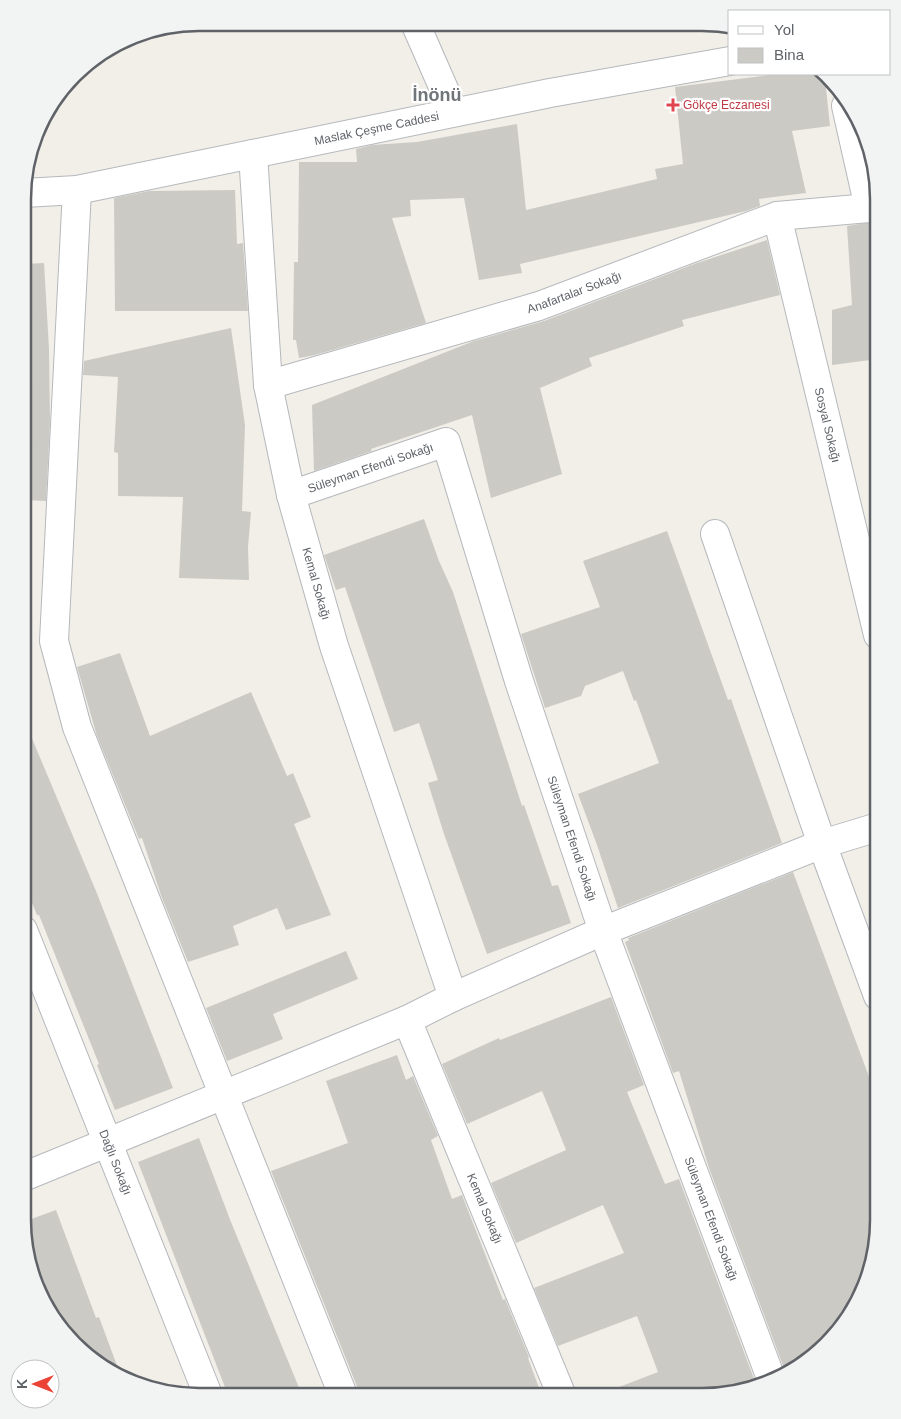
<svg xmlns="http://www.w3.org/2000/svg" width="901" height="1419" viewBox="0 0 901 1419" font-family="Arial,sans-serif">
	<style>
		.building { fill: #cccac5 }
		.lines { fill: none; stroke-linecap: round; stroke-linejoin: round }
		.minor-casing { stroke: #b5b8bc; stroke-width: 30 }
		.tertiary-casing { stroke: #b5b8bc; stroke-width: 30 }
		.minor { stroke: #fff; stroke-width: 28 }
		.tertiary { stroke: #fff; stroke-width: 28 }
		.health-dot { fill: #e0444e; stroke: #fff; stroke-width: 2 }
		.labels { text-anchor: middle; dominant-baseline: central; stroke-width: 4.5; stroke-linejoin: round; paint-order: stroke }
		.health-label { font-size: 12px; fill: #be3a42; stroke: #fff; text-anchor: start }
		.street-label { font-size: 12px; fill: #5f6368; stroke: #fff }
		.district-label { font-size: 18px; font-weight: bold; fill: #70757a; stroke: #fff }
		.rim { fill: none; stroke: #5f6368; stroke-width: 2.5 }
	</style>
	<rect width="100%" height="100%" fill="#f1efe8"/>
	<!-- building -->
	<g class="building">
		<path d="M777,74h44l4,5 5,47 -38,5 14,62 -47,6 1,7 -14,5 -226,53 2,9 -43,7 -15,-82 -54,2 1,16 -19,2 34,105 -111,32 -16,3 -3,-18h-3l1,-78h4l1,-100h58l-1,-13 16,-4 45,-3 100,-18 9,86 131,-31 -2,-10 28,-5 -8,-77z"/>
		<path d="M235,190l2,54 6,-1 5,68h-133l-1,-113 35,-7z"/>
		<path d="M878,221v138l-46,6v-55l20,-5 -5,-79z"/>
		<path d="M767,240l13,55 -98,25 2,6 -95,32 3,8 -52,22 22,86 -71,24 -19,-83 -101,34 1,2 -58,20 -2,-66 162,-64 70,-20 153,-58z"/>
		<path d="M44,263l5,86 1,72 -4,80 -22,-1v-236z"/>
		<path d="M231,328l14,97 -3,86 9,1 -3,35 1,33 -70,-2 4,-81 -65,-1v-43l-4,-1 4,-75 -35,-2 1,-14z"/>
		<path d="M424,519l15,42 14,31 69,214 2,-1 28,81 6,-1 13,38 -84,31 -43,-120 -16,-51 10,-3 -19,-57 -25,9 -49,-145 -9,3 -12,-35z"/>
		<path d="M667,531l61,169 3,-1 51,144 -164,65 -21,-63 -19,-51 81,-31 -23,-63 -2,1 -11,-30 -38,15 -4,10 -36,12 -24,-74 79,-27 -17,-46z"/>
		<path d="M120,653l30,83 101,-44 36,84 6,-3 18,44 -17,7 37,91 -45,15 -9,-22 -44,18 6,19 -51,17 -26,-64 -20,-60 -3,1 -42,-103 -20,-69z"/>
		<path d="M23,717l73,174 77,197 -58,22 -18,-45 2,-1 -60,-149h-2l-14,-34z"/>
		<path d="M793,872l85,229v131l-9,45 -27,50 -57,44 -76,-203 -30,-97 -6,2 -48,-131 4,-2 -1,-2z"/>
		<path d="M346,951l12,28 -85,35 10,25 -56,22 -21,-53z"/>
		<path d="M611,997l33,88 -17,7 38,92 14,-5 77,205 -8,3 -46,9h-100l-1,-2 57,-22 -21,-56 -79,30 -24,-58 90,-35 -21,-48 -87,38 -25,-60 75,-33 -10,-25 -14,-34 -75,33 -25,-60 57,-26 1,2z"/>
		<path d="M397,1055l9,25 7,-4 25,60 -7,4 21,59 10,-4 41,105 2,-1 24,58 -1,1 14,38h-184v-7l-87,-218 77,-28 -22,-62z"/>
		<path d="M199,1138l32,84 71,173h-74l-90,-233z"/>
		<path d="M56,1210l40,108 3,-1 20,54 -27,-11 -56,-72 -13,-66z"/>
	</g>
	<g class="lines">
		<!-- minor casing -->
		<g class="minor-casing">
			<g id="minor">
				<path d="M415,23l39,89"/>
				<path d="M846,106l23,102"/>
				<path id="s1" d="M253,154l15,231 23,110 43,151 119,351"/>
				<path d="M77,190l-23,451 23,86 266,668"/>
				<path id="s2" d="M777,216l101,419"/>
				<path id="s3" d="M268,385l271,-79 238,-90 92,-8 9,-3"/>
				<path id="s4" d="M291,495l155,-53 73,239 84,250 169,450"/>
				<path d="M715,534l107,310 56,152"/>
				<path id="s5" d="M23,930l185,465"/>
				<path id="s6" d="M407,1020l155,376"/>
				<path d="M23,1177l384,-157 46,-23 150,-66 219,-87 56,-17"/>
			</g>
		</g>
		<!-- tertiary casing -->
		<g class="tertiary-casing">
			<g id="tertiary">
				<path id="s7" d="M24,193l53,-3 473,-97 180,-32"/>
			</g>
		</g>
		<!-- minor -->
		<use href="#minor" class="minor"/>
		<!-- tertiary -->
		<use href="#tertiary" class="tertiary"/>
	</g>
	<!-- markers -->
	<path class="health-dot" d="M670.5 97.5h5v5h5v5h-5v5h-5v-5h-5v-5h5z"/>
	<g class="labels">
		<!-- health labels -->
		<g class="health-label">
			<text x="683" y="105">Gökçe Eczanesi</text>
		</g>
		<!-- street labels -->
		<g class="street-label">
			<text stroke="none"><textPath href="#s7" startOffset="359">Maslak Çeşme Caddesi</textPath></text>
			<text stroke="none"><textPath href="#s3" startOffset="320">Anafartalar Sokağı</textPath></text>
			<text stroke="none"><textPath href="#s2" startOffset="215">Sosyal Sokağı</textPath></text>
			<text stroke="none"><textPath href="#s4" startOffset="84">Süleyman Efendi Sokağı</textPath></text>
			<text stroke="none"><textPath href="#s1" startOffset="436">Kemal Sokağı</textPath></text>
			<text stroke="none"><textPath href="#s4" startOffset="580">Süleyman Efendi Sokağı</textPath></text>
			<text stroke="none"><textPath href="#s5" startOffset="250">Dağlı Sokağı</textPath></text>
			<text stroke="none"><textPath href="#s6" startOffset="204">Kemal Sokağı</textPath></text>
			<text stroke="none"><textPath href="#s4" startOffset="985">Süleyman Efendi Sokağı</textPath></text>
		</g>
		<!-- district labels -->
		<g class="district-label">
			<text x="437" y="95">İnönü</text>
		</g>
	</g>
	<!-- crop -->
	<path d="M0 0H901V1419H0ZM199 31H702A168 168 0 0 1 870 199V1220A168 168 0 0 1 702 1388H199A168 168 0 0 1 31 1220V199A168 168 0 0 1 199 31Z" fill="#f2f3f3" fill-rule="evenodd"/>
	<path class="rim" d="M199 31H702A168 168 0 0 1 870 199V1220A168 168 0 0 1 702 1388H199A168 168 0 0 1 31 1220V199A168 168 0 0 1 199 31Z"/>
	<!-- legend -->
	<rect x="728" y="10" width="162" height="65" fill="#ffffff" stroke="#bfc1c3"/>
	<rect x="738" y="26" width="25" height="8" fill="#ffffff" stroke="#bfc1c3"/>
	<text x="774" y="35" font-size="15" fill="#5f6368">Yol</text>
	<rect x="738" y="48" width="25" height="15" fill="#cccac5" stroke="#bfc1c3"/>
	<text x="774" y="60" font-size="15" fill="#5f6368">Bina</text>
	<!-- north arrow -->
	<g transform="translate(35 1384) rotate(270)"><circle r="24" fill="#ffffff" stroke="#bfc1c3"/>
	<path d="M0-4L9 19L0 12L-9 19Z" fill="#ea4335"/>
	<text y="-8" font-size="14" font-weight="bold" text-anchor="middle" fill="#5f6368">K</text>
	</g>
</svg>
